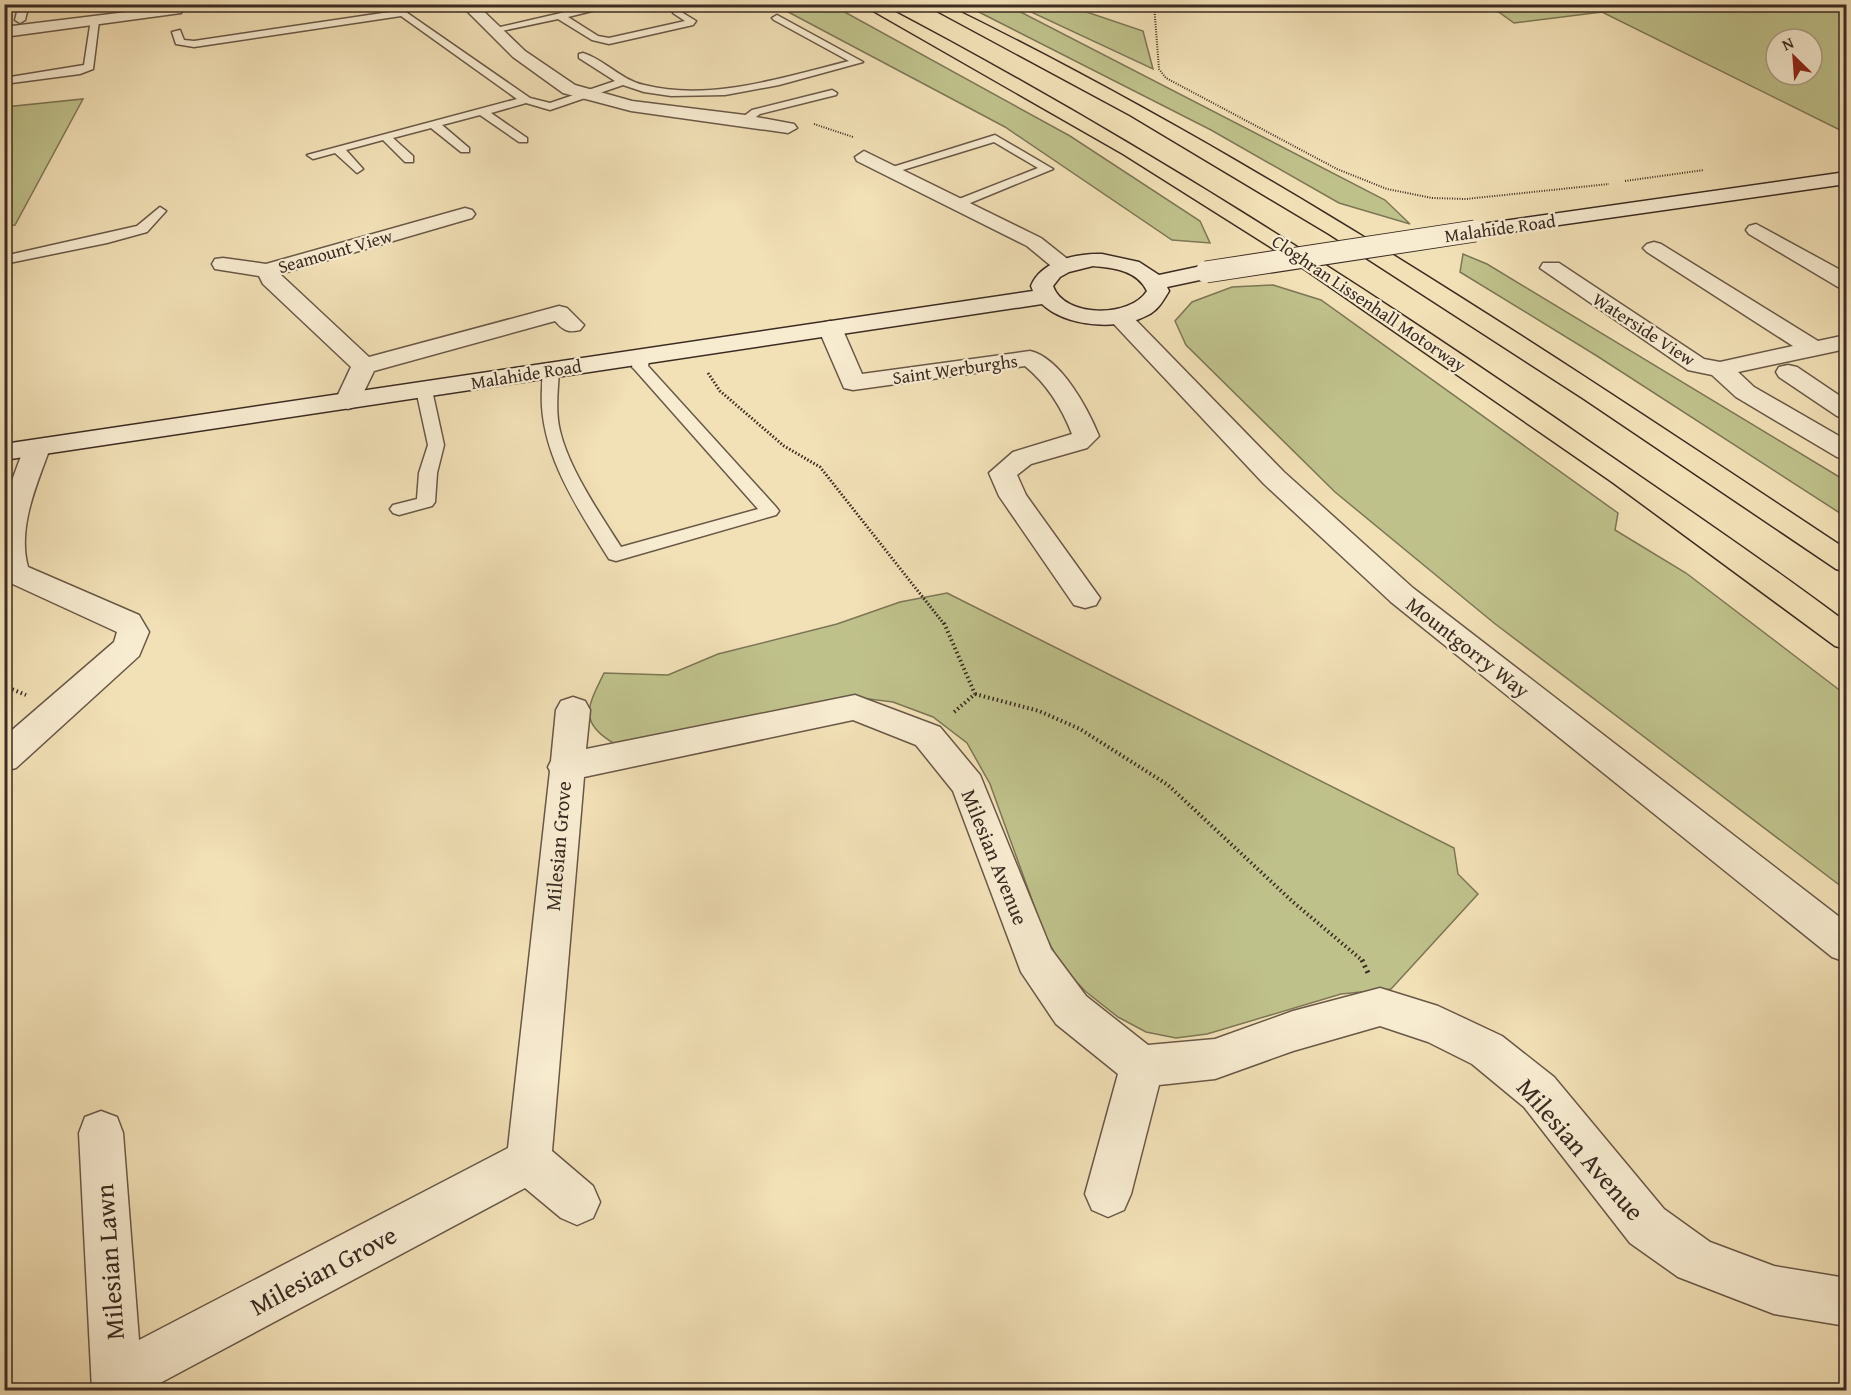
<svg xmlns="http://www.w3.org/2000/svg" width="1851" height="1395" viewBox="0 0 1851 1395" font-family="'Gentium Book Plus',serif">
	<style>
		.green { fill: #bfc18b; stroke: #7d7656; stroke-width: 1.5; fill-rule: evenodd }
		.lines { fill: none; stroke-linecap: round; stroke-linejoin: round }
		.service-casing { stroke: #695847; stroke-width: 3 }
		.minor-casing { stroke: #695847; stroke-width: 3 }
		.tertiary-casing { stroke: #695847; stroke-width: 3 }
		.secondary-casing { stroke: #3b2b22; stroke-width: 3 }
		.motorway-casing { stroke: #3b2b22; stroke-width: 3 }
		.path-far3 { stroke: #3b2b22; stroke-width: 2; stroke-dasharray: 1 1.5; stroke-linecap: butt }
		.path-far2 { stroke: #3b2b22; stroke-width: 3; stroke-dasharray: 1.5 2; stroke-linecap: butt }
		.path-far1 { stroke: #3b2b22; stroke-width: 4; stroke-dasharray: 1.5 3; stroke-linecap: butt }
		.path { stroke: #3b2b22; stroke-width: 5; stroke-dasharray: 2 4; stroke-linecap: butt }
		.service { fill: #f7ebd0; fill-rule: evenodd }
		.minor { fill: #f7ebd0; fill-rule: evenodd }
		.tertiary { fill: #f7ebd0; fill-rule: evenodd }
		.secondary { fill: #f7ebd0; fill-rule: evenodd }
		.motorway { fill: #f2e0b6; fill-rule: evenodd }
		.secondary-bridge-casing { stroke: #3b2b22; stroke-width: 23; stroke-linecap: butt }
		.secondary-bridge { stroke: #f7ebd0; stroke-width: 21 }
		.labels { text-anchor: middle; dominant-baseline: central; stroke-width: 4.5; stroke-linejoin: round; paint-order: stroke }
		.far-street-label { font-size: 18px; fill: #3b2b22; stroke: #f7ebd0 }
		.street-label { font-size: 21px; fill: #3b2b22; stroke: #f7ebd0 }
		.near-street-label { font-size: 26px; fill: #3b2b22; stroke: #f7ebd0 }
	</style>
	<rect width="100%" height="100%" fill="#f2e0b6"/>
	<filter id="stains"><feTurbulence type="fractalNoise" baseFrequency=".00333" numOctaves="4"/><feColorMatrix values="0 0 0 0 .2 0 0 0 0 .09 0 0 0 0 .02 0 0 0 .5 -.17"/></filter>
	<radialGradient id="worn" r=".72"><stop offset=".6" stop-color="#630" stop-opacity="0"/><stop offset="1" stop-color="#630" stop-opacity=".3"/></radialGradient>
	<!-- green -->
	<g class="green">
		<path d="M775,5h57l238,131 130,85 10,22 -38,-3 -167,-113z"/>
		<path d="M965,5h42l378,195 25,24 -71,-21 -128,-73z"/>
		<path d="M1016,5h50l77,26 10,38z"/>
		<path d="M1489,5h357v128l-244,-121 -88,11zM1776,39h36v36h-36z"/>
		<path d="M83,99l-68,126 -10,1v-119z"/>
		<path d="M1463,254l24,10 359,217v36l-249,-161 -137,-84z"/>
		<path d="M1273,285l48,15 297,213 -3,17 71,43 160,122v195l-352,-267 -159,-131 -149,-147 -11,-24 17,-19 40,-15z"/>
		<path d="M947,593l507,255 4,26 20,20 -87,95 -50,5 -134,40 -31,4 -30,-6 -28,-15 -33,-26 -24,-26 -17,-32 -54,-149 -23,-41 -34,-26 -40,-15 -40,-5 -238,47c-38,-22 -27,-38 -11,-71l64,2 50,-21 119,-30 63,-22z"/>
	</g>
	<g class="lines">
		<!-- service casing -->
		<g class="service-casing">
			<g id="service">
				<path d="M19,4h10l-4,16 -5,3 -5,-3z"/>
				<path d="M600,4h20l-52,13 30,19 11,2 76,-17 -12,-8 5,-3 18,11 -3,4 -84,19 -17,-4 -34,-21 -66,14 -5,-3z"/>
				<path d="M403,10l127,88 20,5 65,-22 -36,-23v-4l4,-1c22,7 38,27 61,32 67,17 140,-8 205,-24l-75,-41 -2,-2 5,-3 86,47 -84,23 -54,10 -54,1 -27,-4 -21,-7 -73,25 -24,-7 -35,10 36,25v4h-8l-39,-27 -38,10 27,23v4h-8l-30,-24 -38,10 20,18v6h-8l-22,-22 -37,10 17,19 -6,4 -22,-20 -22,6 -6,-4 210,-56 -116,-83 -207,31 -18,-3 -4,-12 8,-2 4,10 10,1z"/>
				<path d="M91,19l8,2 -6,48 -13,5 -76,10v-6l80,-13z"/>
				<path d="M832,90l5,3 -1,2 -76,19 -11,8 -10,-2 13,-10z"/>
				<path d="M995,135l58,34 -95,39 -4,-1v-6l84,-33 -44,-26 -101,31 -10,-3z"/>
				<path d="M160,207l6,4 -19,21 -40,11 -103,21v-8l133,-30z"/>
				<path d="M642,351l8,5 -2,10 128,141 3,4 -3,4 -160,46 -7,-2c-31,-50 -71,-108 -67,-170 0,-7 0,-16 4,-22h10l3,3c-1,20 -4,41 1,61 9,38 40,83 61,116l137,-38 -123,-139 -3,-3 2,-11z"/>
				<path d="M424,385l8,5 12,55 -7,28 -2,29 -3,4 -33,9 -6,-2 -3,-4 3,-4 24,-6 2,-26 9,-28 -12,-55z"/>
			</g>
		</g>
		<!-- minor casing -->
		<g class="minor-casing">
			<g id="minor">
				<path d="M460,4h16l49,47 50,34 57,16 113,14 49,9 3,4 -9,5 -157,-22 -68,-18 -50,-36z"/>
				<path d="M176,6l7,4 -2,3 -177,24v-10z"/>
				<path d="M864,151l177,87 34,27 -3,5h-16l-29,-24 -170,-85 -2,-4z"/>
				<path d="M465,208l7,2 3,4 -3,4 -192,56 89,83 190,-51 8,2 17,17 -4,5c-12,3 -17,0 -25,-9l-181,50 -17,35 -9,3 -9,-3 -4,-5 16,-34 -88,-83 -4,-8 -44,-7 -3,-5 3,-5 8,-1 43,6z"/>
				<path d="M1756,224l90,49v15l-8,-1 -89,-53 -3,-4 3,-4z"/>
				<path d="M1654,242l7,2 157,97 28,-6v14l-108,23 16,15 92,53v19l-9,-2 -101,-60 -24,-22 -24,-5 -148,-102 3,-5h16l145,96 16,3 73,-16 -146,-94 -4,-4 4,-4z"/>
				<path d="M830,321l8,2 4,5 20,46 168,-23c31,7 58,58 69,85l-12,12 -56,16 -14,11 9,20 74,103 -4,7 -11,3 -11,-3 -75,-109 -10,-23 24,-21 59,-18c-10,-26 -25,-50 -47,-68l-172,24 -9,-2 -26,-60 4,-5z"/>
				<path d="M1788,365l9,2 49,33v19l-9,-3 -58,-39 -3,-5 3,-5z"/>
				<path d="M37,440l9,2 4,6c-13,36 -33,80 -22,119l111,48 10,17 -10,24 -123,112 -12,3v-34l110,-95 3,-10 -113,-52v-78l20,-54 4,-6z"/>
				<path d="M855,695l85,32 40,48 71,174 35,47 62,49 67,-6 78,-28 87,-23 58,18 64,30 52,41 110,132 46,33 64,24 72,12v48l-72,-12 -96,-37 -48,-34 -106,-136 -52,-43 -44,-22 -48,-16 -87,25 -78,28 -56,6 -28,109 -7,16 -16,7 -16,-7 -7,-16 33,-120 -62,-50 -35,-52 -68,-181 -37,-46 -63,-25 -269,57 -32,374 41,35 7,16 -7,16 -16,7 -16,-7 -36,-30 -378,202h-55l-13,-257 6,-16 16,-6 16,6 6,16 16,207 369,-192 42,-377 -2,-4 3,-6 5,-51 5,-9 12,-4 12,4 5,9 -4,39z"/>
			</g>
		</g>
		<!-- tertiary casing -->
		<g class="tertiary-casing">
			<path id="tertiary" d="M1119,309l8,2 157,161 129,116 433,334v40l-14,-5 -441,-355 -127,-118 -153,-163 -3,-5 3,-5z"/>
		</g>
		<!-- secondary casing -->
		<g class="secondary-casing">
			<g id="secondary">
				<path d="M1846,172v12l-371,53 -7,-2 -3,-4 3,-4 7,-2z"/>
				<path d="M1102,254l37,8 20,13 47,-10 8,2 3,5 -3,5 -47,10 2,4c-6,10 -11,19 -21,24 -29,16 -82,12 -106,-11l-1038,156v-16l1029,-153 -2,-5c10,-25 46,-33 71,-32zM1093,266c21,2 44,4 54,25 -17,27 -83,27 -94,-5l7,-9 9,-5z"/>
			</g>
		</g>
		<!-- motorway casing -->
		<g class="motorway-casing">
			<g id="motorway">
				<path d="M861,4h19c246,129 479,278 707,436 87,60 175,119 259,182v27l-11,-3 -223,-164 -321,-222 -168,-106z"/>
				<path d="M924,4h20c316,154 609,351 902,545v23l-10,-3 -252,-170 -255,-165 -199,-119z"/>
			</g>
		</g>
		<!-- path-far3 -->
		<g class="path-far3">
			<path d="M1154,4l5,65 7,9 171,91 50,20 45,9 34,1 143,-15"/>
			<path d="M814,124l39,13"/>
			<path d="M1625,181l79,-11"/>
		</g>
		<!-- path-far2 -->
		<path class="path-far2" d="M708,373l12,18 64,55 36,21 124,157"/>
		<!-- path-far1 -->
		<g class="path-far1">
			<path d="M944,623l31,71 -22,19"/>
			<path d="M4,686l22,9"/>
			<path d="M975,694l64,17 41,18 88,56 125,117 70,59"/>
		</g>
		<!-- path -->
		<path class="path" d="M1362,960l6,13"/>
		<!-- service -->
		<use href="#service" class="service"/>
		<!-- minor -->
		<use href="#minor" class="minor"/>
		<!-- tertiary -->
		<use href="#tertiary" class="tertiary"/>
		<!-- secondary -->
		<use href="#secondary" class="secondary"/>
		<!-- motorway -->
		<use href="#motorway" class="motorway"/>
		<!-- secondary-bridge casing -->
		<g class="secondary-bridge-casing">
			<path id="secondary-bridge" d="M1206,272l269,-41"/>
		</g>
		<!-- secondary-bridge -->
		<use href="#secondary-bridge" class="secondary-bridge"/>
	</g>
	<g class="labels">
		<!-- far-street labels -->
		<g class="far-street-label">
			<text transform="translate(1500 228) rotate(-8)">Malahide Road</text>
			<text transform="translate(335 251) rotate(-16)">Seamount View</text>
			<text transform="translate(1369 303) rotate(34)">Cloghran Lissenhall Motorway</text>
			<text transform="translate(1644 329) rotate(33)">Waterside View</text>
			<text transform="translate(955 369) rotate(-8)">Saint Werburghs</text>
			<text transform="translate(526 374) rotate(-9)">Malahide Road</text>
		</g>
		<!-- street labels -->
		<g class="street-label">
			<text transform="translate(1468 647) rotate(38)">Mountgorry Way</text>
			<text transform="translate(558 846) rotate(-85)">Milesian Grove</text>
			<text transform="translate(995 857) rotate(68)">Milesian Avenue</text>
		</g>
		<!-- near-street labels -->
		<g class="near-street-label">
			<text transform="translate(1581 1149) rotate(49)">Milesian Avenue</text>
			<text transform="translate(109 1262) rotate(-94)">Milesian Lawn</text>
			<text transform="translate(323 1270) rotate(-28)">Milesian Grove</text>
		</g>
	</g>
	<!-- margin -->
	<rect width="1851" height="1395" fill="none" stroke="#f2e0b6" stroke-width="24"/>
	<rect x="6" y="6" width="1839" height="1383" fill="none" stroke="#3b2b22" stroke-width="3"/>
	<rect x="12" y="12" width="1827" height="1371" fill="none" stroke="#3b2b22" stroke-width="1.5"/>
	<!-- north arrow -->
	<g transform="translate(1794 57) rotate(335)"><circle r="28" fill="#f7ebd0" stroke="#ac9e8a" stroke-width="1.5"/>
	<path d="M0-4.5L10 22L0 15L-10 22Z" fill="#8f2418"/>
	<text y="-9" font-size="16" font-weight="bold" text-anchor="middle" fill="#3b2b22">N</text>
	</g>
	<rect width="100%" height="100%" filter="url(#stains)"/>
	<rect width="100%" height="100%" fill="url(#worn)"/>
</svg>
